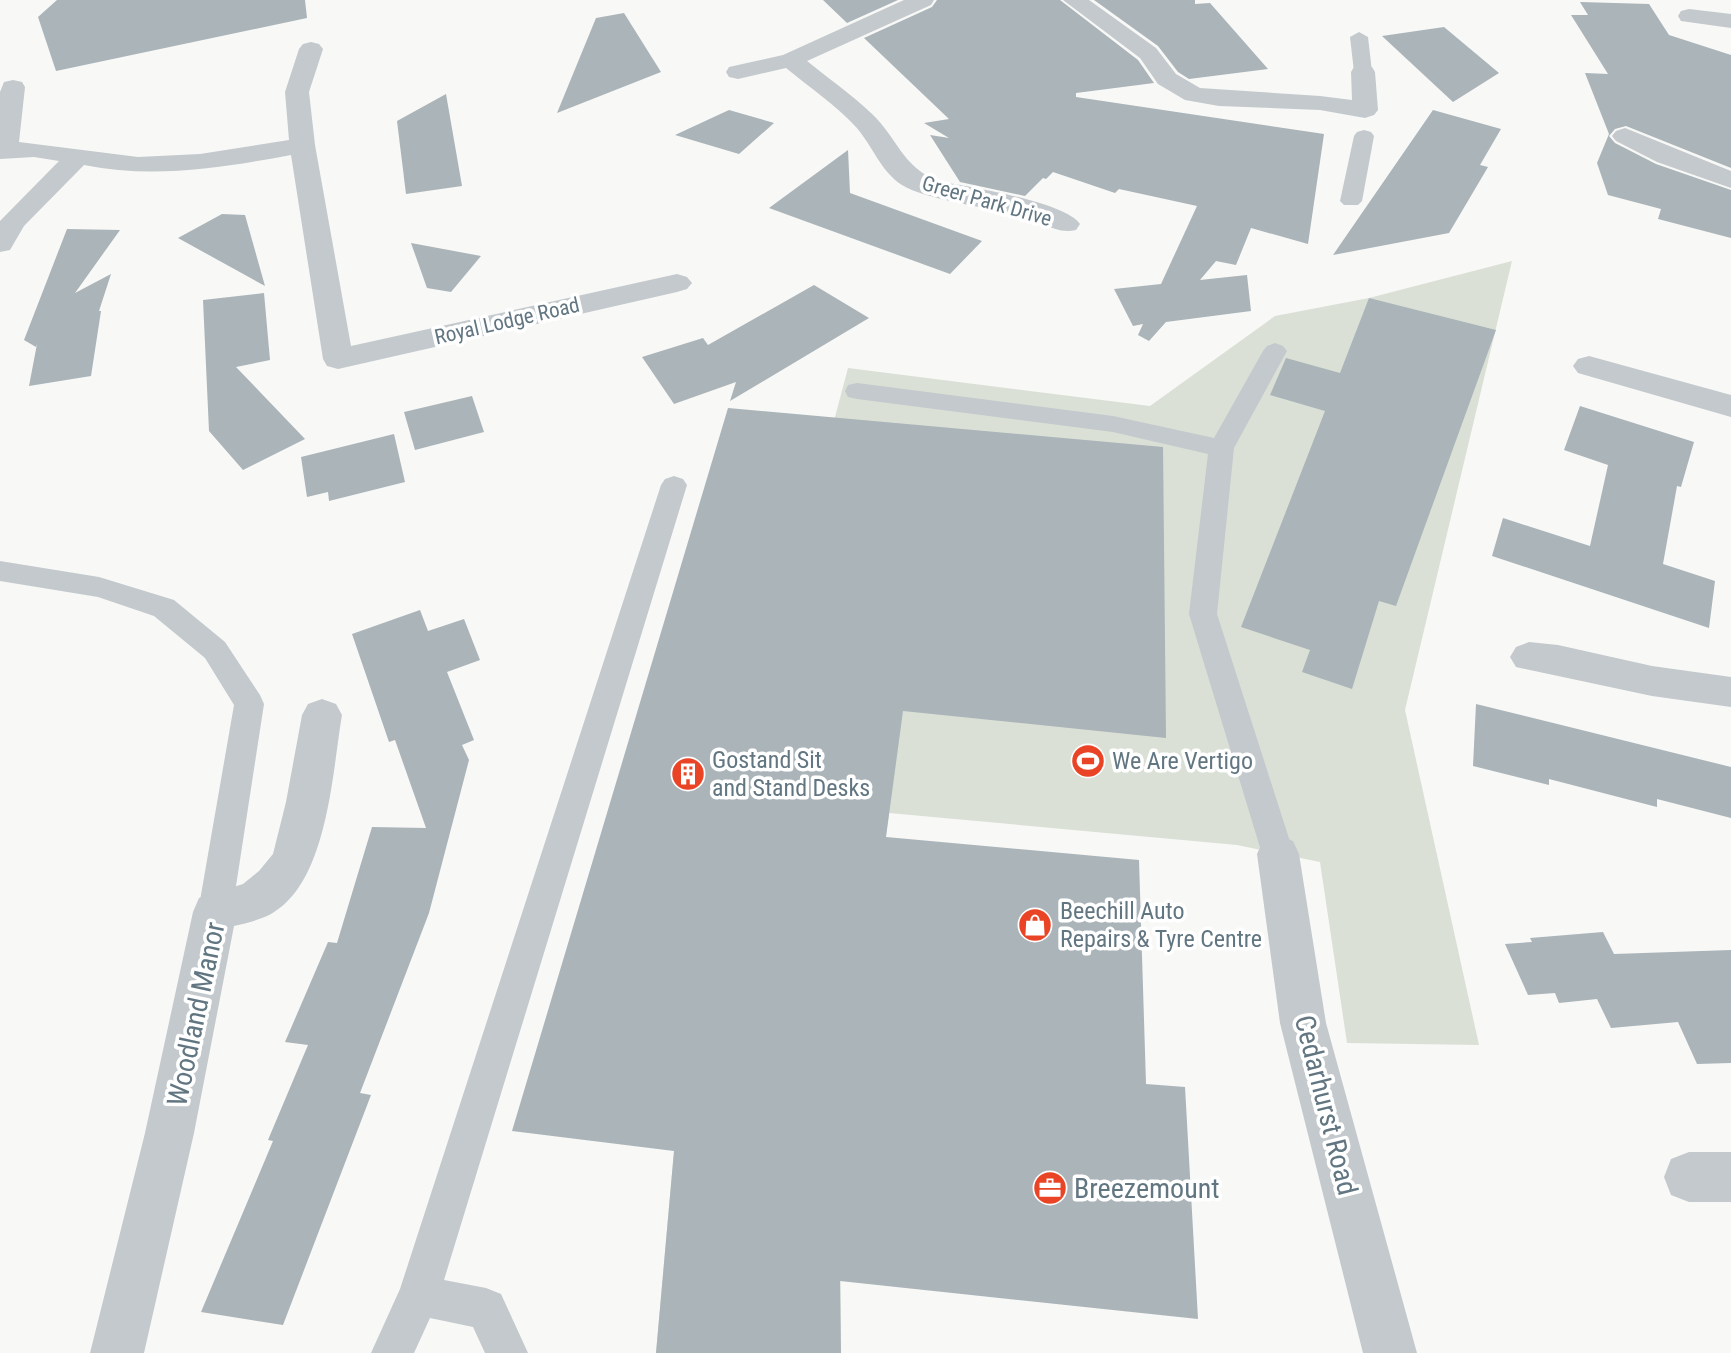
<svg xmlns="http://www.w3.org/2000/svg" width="1731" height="1353" viewBox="0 0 1731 1353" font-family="'Roboto Condensed',sans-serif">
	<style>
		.green { fill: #dae0d6 }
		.building { fill: #aab4b9 }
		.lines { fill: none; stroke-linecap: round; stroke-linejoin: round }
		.service { fill: #c3c9cc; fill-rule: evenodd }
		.minor { fill: #c3c9cc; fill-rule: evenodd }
		.labels { text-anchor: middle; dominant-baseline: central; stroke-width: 7; stroke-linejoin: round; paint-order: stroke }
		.far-street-label { font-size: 21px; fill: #627682; stroke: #fff }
		.poi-label { font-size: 24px; fill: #627682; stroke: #fff; text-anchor: start }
		.near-street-label { font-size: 28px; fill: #627682; stroke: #fff }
		.near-poi-label { font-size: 28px; fill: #627682; stroke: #fff; text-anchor: start }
	</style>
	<rect width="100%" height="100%" fill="#f8f8f6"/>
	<!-- green -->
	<path class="green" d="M1512,261l-107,449 74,335 -132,-2 -27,-181 -83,-17 -348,-32 -49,361 1,179h-185l18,-202 161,-734 13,-49 302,38 125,-90 94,-18z"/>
	<!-- building -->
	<g class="building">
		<path d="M57,0h248l2,18 -251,53 -18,-54z"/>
		<path d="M823,0h75l-51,23z"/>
		<path d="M937,0h123l78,60 16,23 -78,10v4l248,37 -16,110 -57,-16 -15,37 -20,-4 -16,19 47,-5 4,36 -85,11 -17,19 -11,-6 5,-11 -10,2 -19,-37 47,-5 36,-78 -78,-17 -4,4 -62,-21 -7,7 -3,-1 -18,18 -65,-14 -30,-47 19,3 -25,-15 25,-4 -85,-81 68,-31z"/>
		<path d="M1094,0h101v4l15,-1 58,66 -79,10 -11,-7 -20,-26z"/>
		<path d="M1580,2l69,2 20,31 62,20v113l-105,-42 -11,3 -6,7 6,7 41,21 75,26v48l-73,-19 3,-10 -53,-14 -11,-32 12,-29 -24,-61 23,1 -37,-59h17z"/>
		<path d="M624,13l37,59 -104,41 39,-95z"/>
		<path d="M1444,27l55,46 -46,29 -71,-66z"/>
		<path d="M446,94l16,92 -56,8 -9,-73z"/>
		<path d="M729,110l45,13 -35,31 -64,-19z"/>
		<path d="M1433,110l68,19 -21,36 8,2 -39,66 -116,22z"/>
		<path d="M848,150l2,43 132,48 -32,33 -181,-66z"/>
		<path d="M222,214l23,1 20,71 -87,-48z"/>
		<path d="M67,229l53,1 -45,63 36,-19 -12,37h2l-10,65 -62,10 8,-42 -1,3 -12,-7z"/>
		<path d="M411,243l70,13 -30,36 -24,-4z"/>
		<path d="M814,285l55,33 -139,83 6,-19 -62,22 -32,-47 61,-19 5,7z"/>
		<path d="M264,293l6,67 -34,7 69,72 -62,31 -34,-39 -6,-131z"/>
		<path d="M1369,298l127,32 -100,276 -17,-5 -27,88 -50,-17 8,-22 -69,-23 84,-216 -55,-16 16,-37 54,15z"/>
		<path d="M472,396l12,36 -69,18 -11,-38z"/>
		<path d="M1580,406l114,36 -13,45 -4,-1 -14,78 52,17 -6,47 -217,-72 11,-38 87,28 18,-81 -44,-15z"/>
		<path d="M728,408l435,39 3,291 -263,-27 -17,126 253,23 7,224 39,3 13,232 -358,-38 1,72h-185l18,-202 -162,-20z"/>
		<path d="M394,434l11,48 -76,19 -1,-9 -21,5 -6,-40z"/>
		<path d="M420,610l8,21 36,-12 16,41 -33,12 27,68 -12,5 7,15 -40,153 -69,180 11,2 -88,230 -82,-13 72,-171 -5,-1 40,-95 -23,-3 43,-100 9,1 35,-116 54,1 -31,-88 -6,2 -37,-108z"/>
		<path d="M1476,704l255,63v51l-74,-19v8l-108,-28v6l-76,-19z"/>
		<path d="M1603,932l11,22 117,-4v113l-34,1 -19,-42 -67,6 -14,-29 -38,4 -4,-10 -27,2 -23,-51 27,-2 -2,-4z"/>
	</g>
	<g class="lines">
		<!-- service -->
		<g class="service">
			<path d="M1359,32l9,5 4,35 -9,6 -9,-6 -4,-35z"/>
			<path d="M1364,130l7,2 3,4 -12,65 -4,4h-14l-4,-4 14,-65 3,-4z"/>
			<path d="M1275,343l8,3 4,5 -53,97 -17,166 77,240 -4,10 -12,4 -12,-4 -4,-10 -73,-240 19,-160 -95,-22 -256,-33 -9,-2 -3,-6 3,-6 9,-2 256,33 101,22 49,-87 4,-5z"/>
			<path d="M674,476l9,3 4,6 -243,795 42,8 15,6 27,59h-43l-12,-26 -43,-9 -16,35h-43l29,-64 261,-804 4,-6z"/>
			<path d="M0,561l99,16 75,23 51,42 35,53 4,9 -32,208 -5,11 -12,4 -12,-4 -5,-11 36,-207 -29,-47 -51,-42 -56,-19 -98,-16z"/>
		</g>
		<!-- minor -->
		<g class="minor">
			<path d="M904,0h30l-3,5 -124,56c21,17 44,33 64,52 26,24 31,54 67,68 30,6 126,20 142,43l-4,6c-21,5 -36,-10 -55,-15 -29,-6 -97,-16 -119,-30 -21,-13 -30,-40 -46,-58 -20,-22 -47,-40 -70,-59l-48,11 -9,-2 -3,-5 3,-5 54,-12z"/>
			<path d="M1063,0h26l67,48 20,26 24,14 120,8 32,4 -1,-28 3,-5 9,-2 9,2 3,5 3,38 -4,5 -9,3 -45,-8 -101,-4 -34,-6 -27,-16 -18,-26z"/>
			<path d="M1689,9l42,5v14l-50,-7 -3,-5 3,-5z"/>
			<path d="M311,42l8,2 4,5 -14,43 6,53 36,201 326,-72 10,3 5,6 -5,6 -10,3 -339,77 -11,-3 -4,-7 -32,-204c-70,13 -137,24 -207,10l-60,61 -14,24 -10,2v-31l59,-60 -25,-4 -34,2v-67l4,-10 9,-2 9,2 3,5 -6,55 119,15 62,-3 89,-14 -4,-48 14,-43 4,-5z"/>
			<path d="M1625,128l106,43v17l-74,-26 -41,-21 -4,-5 4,-5z"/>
			<path d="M1589,356l142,39v22l-153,-44 -5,-7 5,-7z"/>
			<path d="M1529,642l29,3 94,21 79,11v30l-79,-11 -136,-29 -6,-10 6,-10z"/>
			<path d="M322,699l14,5 6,11c-10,58 -14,167 -71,199 -11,6 -25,9 -37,12l-40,207 -50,220h-54l55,-220 48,-221 6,-14 44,-14 16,-13 14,-17 13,-52 16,-87 6,-11z"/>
			<path d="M1278,835l15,6 6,13 27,169 91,330h-54l-83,-330 -23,-169 6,-13z"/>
			<path d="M1689,1152h42v50h-42l-18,-7 -7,-18 7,-18z"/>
		</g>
	</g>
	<!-- icons -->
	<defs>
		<g id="stadium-disc" transform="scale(1.75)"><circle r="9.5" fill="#e94425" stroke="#fff"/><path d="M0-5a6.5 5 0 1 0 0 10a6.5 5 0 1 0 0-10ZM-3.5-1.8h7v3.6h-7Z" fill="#fff"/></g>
		<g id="building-disc" transform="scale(1.75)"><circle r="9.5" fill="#e94425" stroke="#fff"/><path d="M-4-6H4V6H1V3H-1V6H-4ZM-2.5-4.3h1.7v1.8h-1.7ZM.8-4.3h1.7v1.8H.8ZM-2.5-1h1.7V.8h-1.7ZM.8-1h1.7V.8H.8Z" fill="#fff"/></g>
		<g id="shop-disc" transform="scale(1.75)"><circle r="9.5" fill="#e94425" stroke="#fff"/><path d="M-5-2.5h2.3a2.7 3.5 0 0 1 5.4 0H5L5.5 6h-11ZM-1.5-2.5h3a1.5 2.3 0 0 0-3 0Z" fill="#fff"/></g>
		<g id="office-disc" transform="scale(1.75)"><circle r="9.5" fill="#e94425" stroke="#fff"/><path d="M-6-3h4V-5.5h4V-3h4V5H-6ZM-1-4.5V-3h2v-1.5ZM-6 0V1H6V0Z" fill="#fff"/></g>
	</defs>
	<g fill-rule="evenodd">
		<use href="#stadium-disc" x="1088" y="761"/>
		<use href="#building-disc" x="688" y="774"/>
		<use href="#shop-disc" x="1035" y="925"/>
		<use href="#office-disc" x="1050" y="1188"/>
	</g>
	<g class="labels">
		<!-- far-street labels -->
		<g class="far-street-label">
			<text transform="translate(987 201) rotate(16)">Greer Park Drive</text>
			<text transform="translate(507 321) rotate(-13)">Royal Lodge Road</text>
		</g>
		<!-- poi labels -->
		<g class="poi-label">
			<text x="712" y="760">Gostand Sit<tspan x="712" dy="28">and Stand Desks</tspan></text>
			<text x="1112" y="761">We Are Vertigo</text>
			<text x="1060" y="911">Beechill Auto<tspan x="1060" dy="28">Repairs &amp; Tyre Centre</tspan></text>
		</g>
		<!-- near-street labels -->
		<g class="near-street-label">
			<text transform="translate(196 1014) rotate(-78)">Woodland Manor</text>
			<text transform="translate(1326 1105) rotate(76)">Cedarhurst Road</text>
		</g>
		<!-- near-poi labels -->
		<g class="near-poi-label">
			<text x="1074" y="1188">Breezemount</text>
		</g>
	</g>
</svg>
